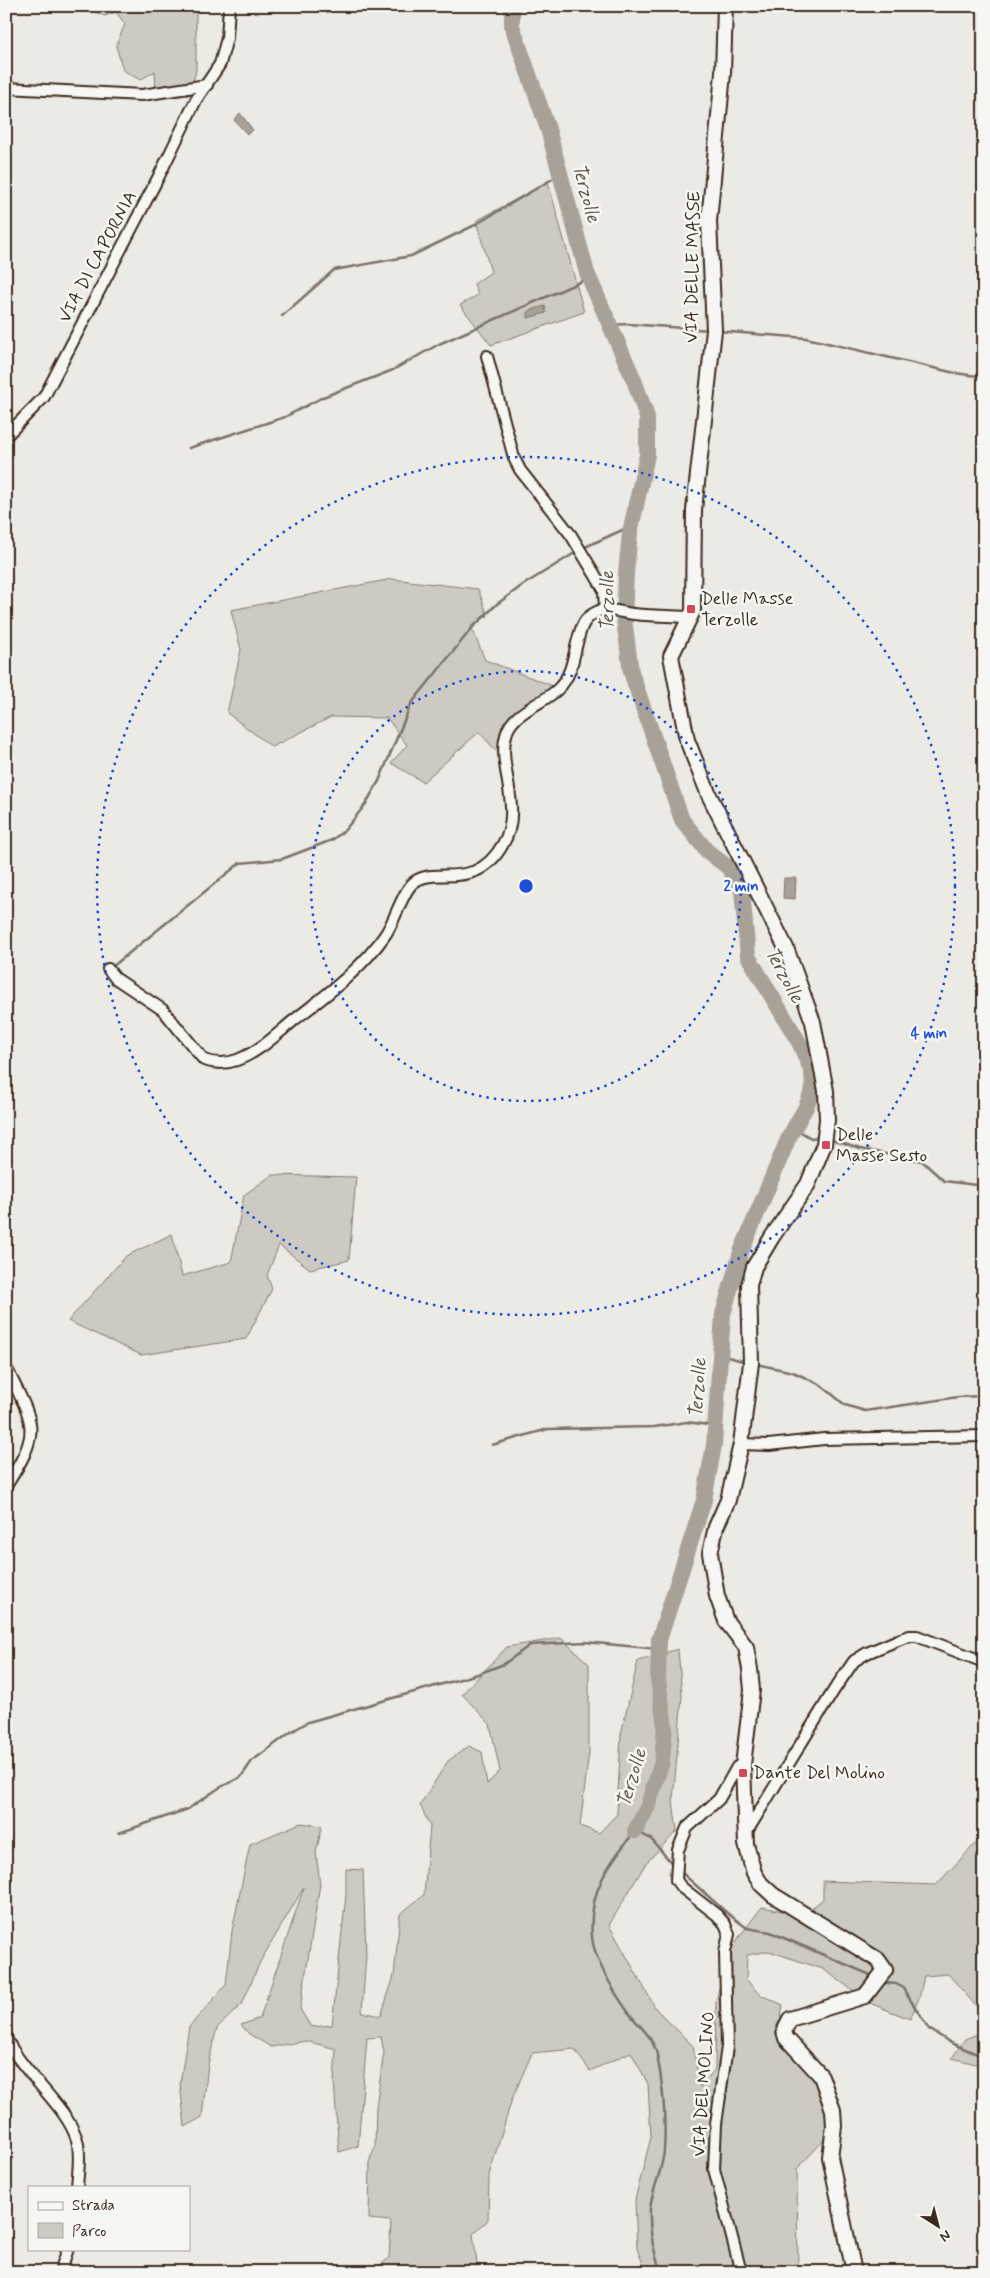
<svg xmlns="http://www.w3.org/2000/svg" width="990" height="2278" viewBox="0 0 990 2278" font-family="Mynerve,sans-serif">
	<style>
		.green { fill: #cdcac4; stroke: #847a71 }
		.water { fill: #a8a198; stroke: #7c7167 }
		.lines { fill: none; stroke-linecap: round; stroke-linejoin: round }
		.stream { stroke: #7c7167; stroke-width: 2.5 }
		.river { stroke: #a8a198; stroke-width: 16 }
		.street-casing { stroke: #3b2a1e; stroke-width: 14 }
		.secondary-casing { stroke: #3b2a1e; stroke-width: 18 }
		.street { stroke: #f6f6f2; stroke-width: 10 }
		.secondary { stroke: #f6f6f2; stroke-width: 14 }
		.ring { fill: none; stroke: #1d4ed8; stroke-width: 2.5; stroke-dasharray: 2.5 5 }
		.poi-dot { fill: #d1495b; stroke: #f6f6f2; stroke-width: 2 }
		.labels { text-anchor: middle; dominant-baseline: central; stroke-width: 5; stroke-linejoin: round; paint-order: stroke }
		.street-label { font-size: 18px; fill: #3b2a1e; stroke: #f6f6f2 }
		.poi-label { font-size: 18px; fill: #3b2a1e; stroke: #f6f6f2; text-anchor: start }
		.water-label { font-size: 19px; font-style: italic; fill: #615449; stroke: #f6f6f2 }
		.centre { fill: #1d4ed8; stroke: #f6f6f2; stroke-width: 2.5 }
		.ring-label { font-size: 15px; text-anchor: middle; font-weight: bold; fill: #1d4ed8; stroke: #f6f6f2; stroke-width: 5; stroke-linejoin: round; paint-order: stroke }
	</style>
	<rect width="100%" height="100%" fill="#ebeae5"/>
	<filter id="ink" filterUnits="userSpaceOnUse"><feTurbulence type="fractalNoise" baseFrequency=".02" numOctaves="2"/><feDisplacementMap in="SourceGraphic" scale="10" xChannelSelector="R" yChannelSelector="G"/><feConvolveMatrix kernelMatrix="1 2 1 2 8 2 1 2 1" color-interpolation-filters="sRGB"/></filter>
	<g filter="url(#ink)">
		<!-- green -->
		<g class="green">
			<path d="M94,6h102v65l-7,24 -33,3 -1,-27 -15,9 -17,-10 -7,-24 9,-22 -9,-12 -11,4 -14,-6z"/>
			<path d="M548,182l36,130 -93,33 -31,-40 18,-10 -4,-11 17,-12 -15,-51z"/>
			<path d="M392,579l86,10 10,27 -17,10 14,34 68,26 -50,36 -4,32 -20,-22 -56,50 -32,-19 16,-18 -20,-27 -56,-1 -59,30 -45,-34 14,-63 -10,-40z"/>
			<path d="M272,1175l84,2 -7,83 -39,9 -31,-24 -12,30 5,14 -26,50 -105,16 -73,-34 58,-65 46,-22 10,42 49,-14 13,-67z"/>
			<path d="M561,1638l28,26v88l-9,74 19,7 18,-19 4,-80 17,-73 40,-12 4,47 -9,105 4,30 -31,32 -37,62 47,84 37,37 7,41 15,-18 1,-67 11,-49 35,-46 41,8 20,-16v-18l113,4 39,-41h9v171l-36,-41 -24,2 -5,22 -9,21 -38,-15 -49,-35 -54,-18 -22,4 -1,24 13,15 24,11 -6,31 40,42 12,37 -5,25 -27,29 1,100 7,3h-159l-9,-24 -2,-48 16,-63 -3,-53 -17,-32 -41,19 -16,-22 -42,4 -20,46 -23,76 -1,45 -15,14 5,38h-106l17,-14 2,-37 -22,-2 1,-60 5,-12 1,-40 8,-55 -3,-15 -14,1 -9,108 -19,6 -5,-70 2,-33 -30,-8 -35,6 -22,-13 -8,-9 19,-7 44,-131 -44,75 -18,42 -25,24 -9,36 -6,53 -17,10 -5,-44 9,-56 37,-42 6,-54 18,-87 51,-21 21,3 -6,27 4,31 -20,125 11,18 21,-2 14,-130v-26l17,1 3,84 -4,58 19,4 13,-40 6,-62 24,-19 6,-69 -10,-21 28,-44 21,-15 13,6 5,32 13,-13 -10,-47 -28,-30 45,-47z"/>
			<path d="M984,2031v35l-32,-8 13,-19z"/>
		</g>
		<!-- water -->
		<g class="water">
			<path d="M240,113l13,17 -6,4 -13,-14z"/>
			<path d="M545,306l1,7 -18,5v-7z"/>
			<path d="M784,878h12l-1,21 -12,-1z"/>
		</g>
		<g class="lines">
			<!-- stream -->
			<g class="stream">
				<path d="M282,316l52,-46 77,-14 62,-30 86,-51"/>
				<path d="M610,325l18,-1 82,6"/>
				<path d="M718,331l88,7 149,35 29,4"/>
				<path d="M189,448l96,-31 38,-20 70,-27 46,-26 150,-66"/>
				<path d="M583,548l48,-22"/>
				<path d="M112,967l128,-104 42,-4 50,-19 13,-10 20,-25 14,-24 32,-77 61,-76 25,-24 26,-19 55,-34"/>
				<path d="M794,1128l17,10 9,-1"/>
				<path d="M828,1139l32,10 62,12 22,20 40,5"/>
				<path d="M720,1355l23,6"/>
				<path d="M756,1364l37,8 28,13 24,20 20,6 93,-14 26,-1"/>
				<path d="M492,1445l56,-16 106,-2 33,-5 28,4"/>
				<path d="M119,1833l69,-24 31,-21 22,-11 11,-16 39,-29 17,-10 170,-48 26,-10 26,-19 55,-3 74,7"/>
				<path d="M681,1872l46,41 20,15 23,4 105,45"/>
				<path d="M886,1983l10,1 6,3 27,42 22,14 33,14"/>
				<path d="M661,2272c-8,-21 -12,-41 -11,-63 2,-20 13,-39 14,-59 2,-31 -1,-65 -7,-95 -4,-19 -18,-29 -29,-43 -13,-18 -34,-53 -36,-75 -4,-46 16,-72 43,-106l16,8 22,26"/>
			</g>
			<!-- river -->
			<path class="river" d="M512,6v20l36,103 39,144 47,107 13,37v38l-17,78 -4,40 -2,46 7,53 51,148 25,31 22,17 13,23 6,65 52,88 12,28 1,17 -7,18 -17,30 -48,115 -18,62 -9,131 -10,55 -45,140 -1,40 7,46 -3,36 -15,46 -12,23"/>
			<!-- street casing -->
			<g class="street-casing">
				<g id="street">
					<path d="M6,88l136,7 65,-10"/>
					<path d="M487,356l27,102 6,12 51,65 23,38 10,17 1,20"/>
					<path d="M6,436l38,-39 115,-221 37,-76 24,-36 7,-26 2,-32"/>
					<path d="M108,969l7,9 48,32 41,50c11,4 22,4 33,0 22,-8 39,-25 56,-39 33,-26 68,-51 92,-86 10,-14 16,-39 26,-50 21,-23 63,11 92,-41 21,-35 -6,-77 3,-109 6,-24 38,-31 53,-47 12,-12 14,-29 18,-45 3,-11 5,-23 16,-29 3,-2 7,-4 11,-4 10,-1 20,3 30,4 19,2 38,2 57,3"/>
					<path d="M6,1367c28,58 37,62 0,119"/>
					<path d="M741,1444l28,1 55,-6 160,-3"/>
					<path d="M746,1833l88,-143 20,-29 13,-8 31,-13 11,-4h8l67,26"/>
					<path d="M6,2038c17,36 61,68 71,102 4,14 1,32 0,47"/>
					<path d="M60,2272l8,-23"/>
					<path d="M741,2272l-27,-103 2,-45 11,-77 -2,-95 4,-18 -4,-10 -8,-9 -36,-28 -5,-7 2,-30 9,-22 32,-29 18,-32 6,-2"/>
				</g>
			</g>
			<!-- secondary casing -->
			<g class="secondary-casing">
				<path id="secondary" d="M725,6l-2,67 -14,148 5,109 -20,180 -1,101 -22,45 16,84 22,55 77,153 27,74 13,69 1,29 -3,24 -16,40 -36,53 -18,30 -5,18 2,78 -10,81 -13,56 -12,27 -6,26 7,43 9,25 20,26 4,22 2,21 -9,75 3,79 8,29 7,11 12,11 105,65 7,10 -20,26 -75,23 -6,12 2,7 35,38 12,34 1,16 -4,31 24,115"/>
			</g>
			<!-- street -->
			<use href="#street" class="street"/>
			<!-- secondary -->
			<use href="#secondary" class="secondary"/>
		</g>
	</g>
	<!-- distance rings -->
	<g class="ring">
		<circle cx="526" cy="886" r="215"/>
		<circle cx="526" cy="886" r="429"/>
	</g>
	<!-- markers -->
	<g class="poi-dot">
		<rect x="686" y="604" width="10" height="10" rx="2.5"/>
		<rect x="821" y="1140" width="10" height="10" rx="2.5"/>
		<rect x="738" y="1768" width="10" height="10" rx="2.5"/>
	</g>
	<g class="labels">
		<!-- street labels -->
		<g class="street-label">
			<text transform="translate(98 257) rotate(-62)">VIA DI CAPORNIA</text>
			<text transform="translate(693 267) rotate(-89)">VIA DELLE MASSE</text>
			<text transform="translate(704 2084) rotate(-86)">VIA DEL MOLINO</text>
		</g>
		<!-- poi labels -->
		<g class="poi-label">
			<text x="701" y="599">Delle Masse<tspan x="701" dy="21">Terzolle</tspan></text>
			<text x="836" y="1135">Delle<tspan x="836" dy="21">Masse Sesto</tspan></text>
			<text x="753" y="1773">Dante Del Molino</text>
		</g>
		<!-- water labels -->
		<g class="water-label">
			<text transform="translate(586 193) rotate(75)">Terzolle</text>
			<text transform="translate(607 601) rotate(-90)">Terzolle</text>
			<text transform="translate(784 975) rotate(62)">Terzolle</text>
			<text transform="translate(698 1388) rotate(-86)">Terzolle</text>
			<text transform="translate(632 1778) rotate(-73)">Terzolle</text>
		</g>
	</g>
	<circle cx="526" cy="886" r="8" class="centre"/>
	<g class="ring-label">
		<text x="741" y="891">2 min</text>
		<text x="929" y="1038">4 min</text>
	</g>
	<!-- margin -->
	<rect width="990" height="2278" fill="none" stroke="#f6f6f2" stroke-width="25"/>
	<rect x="12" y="12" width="965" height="2253" fill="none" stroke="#3b2a1e" stroke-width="2" filter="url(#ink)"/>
	<!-- legend -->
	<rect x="28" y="2186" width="162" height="65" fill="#f6f6f2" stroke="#aba49d"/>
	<rect x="38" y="2202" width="25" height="8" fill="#f6f6f2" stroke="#aba49d"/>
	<text x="72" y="2210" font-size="15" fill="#3b2a1e">Strada</text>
	<rect x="38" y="2223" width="25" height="15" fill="#cdcac4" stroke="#aba49d"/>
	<text x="72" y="2236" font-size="15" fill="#3b2a1e">Parco</text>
	<!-- north arrow -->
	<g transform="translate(938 2226) rotate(144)" stroke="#f6f6f2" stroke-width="4" paint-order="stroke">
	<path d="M0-4L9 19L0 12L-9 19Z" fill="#3b2a1e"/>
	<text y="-8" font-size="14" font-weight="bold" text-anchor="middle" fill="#3b2a1e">N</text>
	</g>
</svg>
